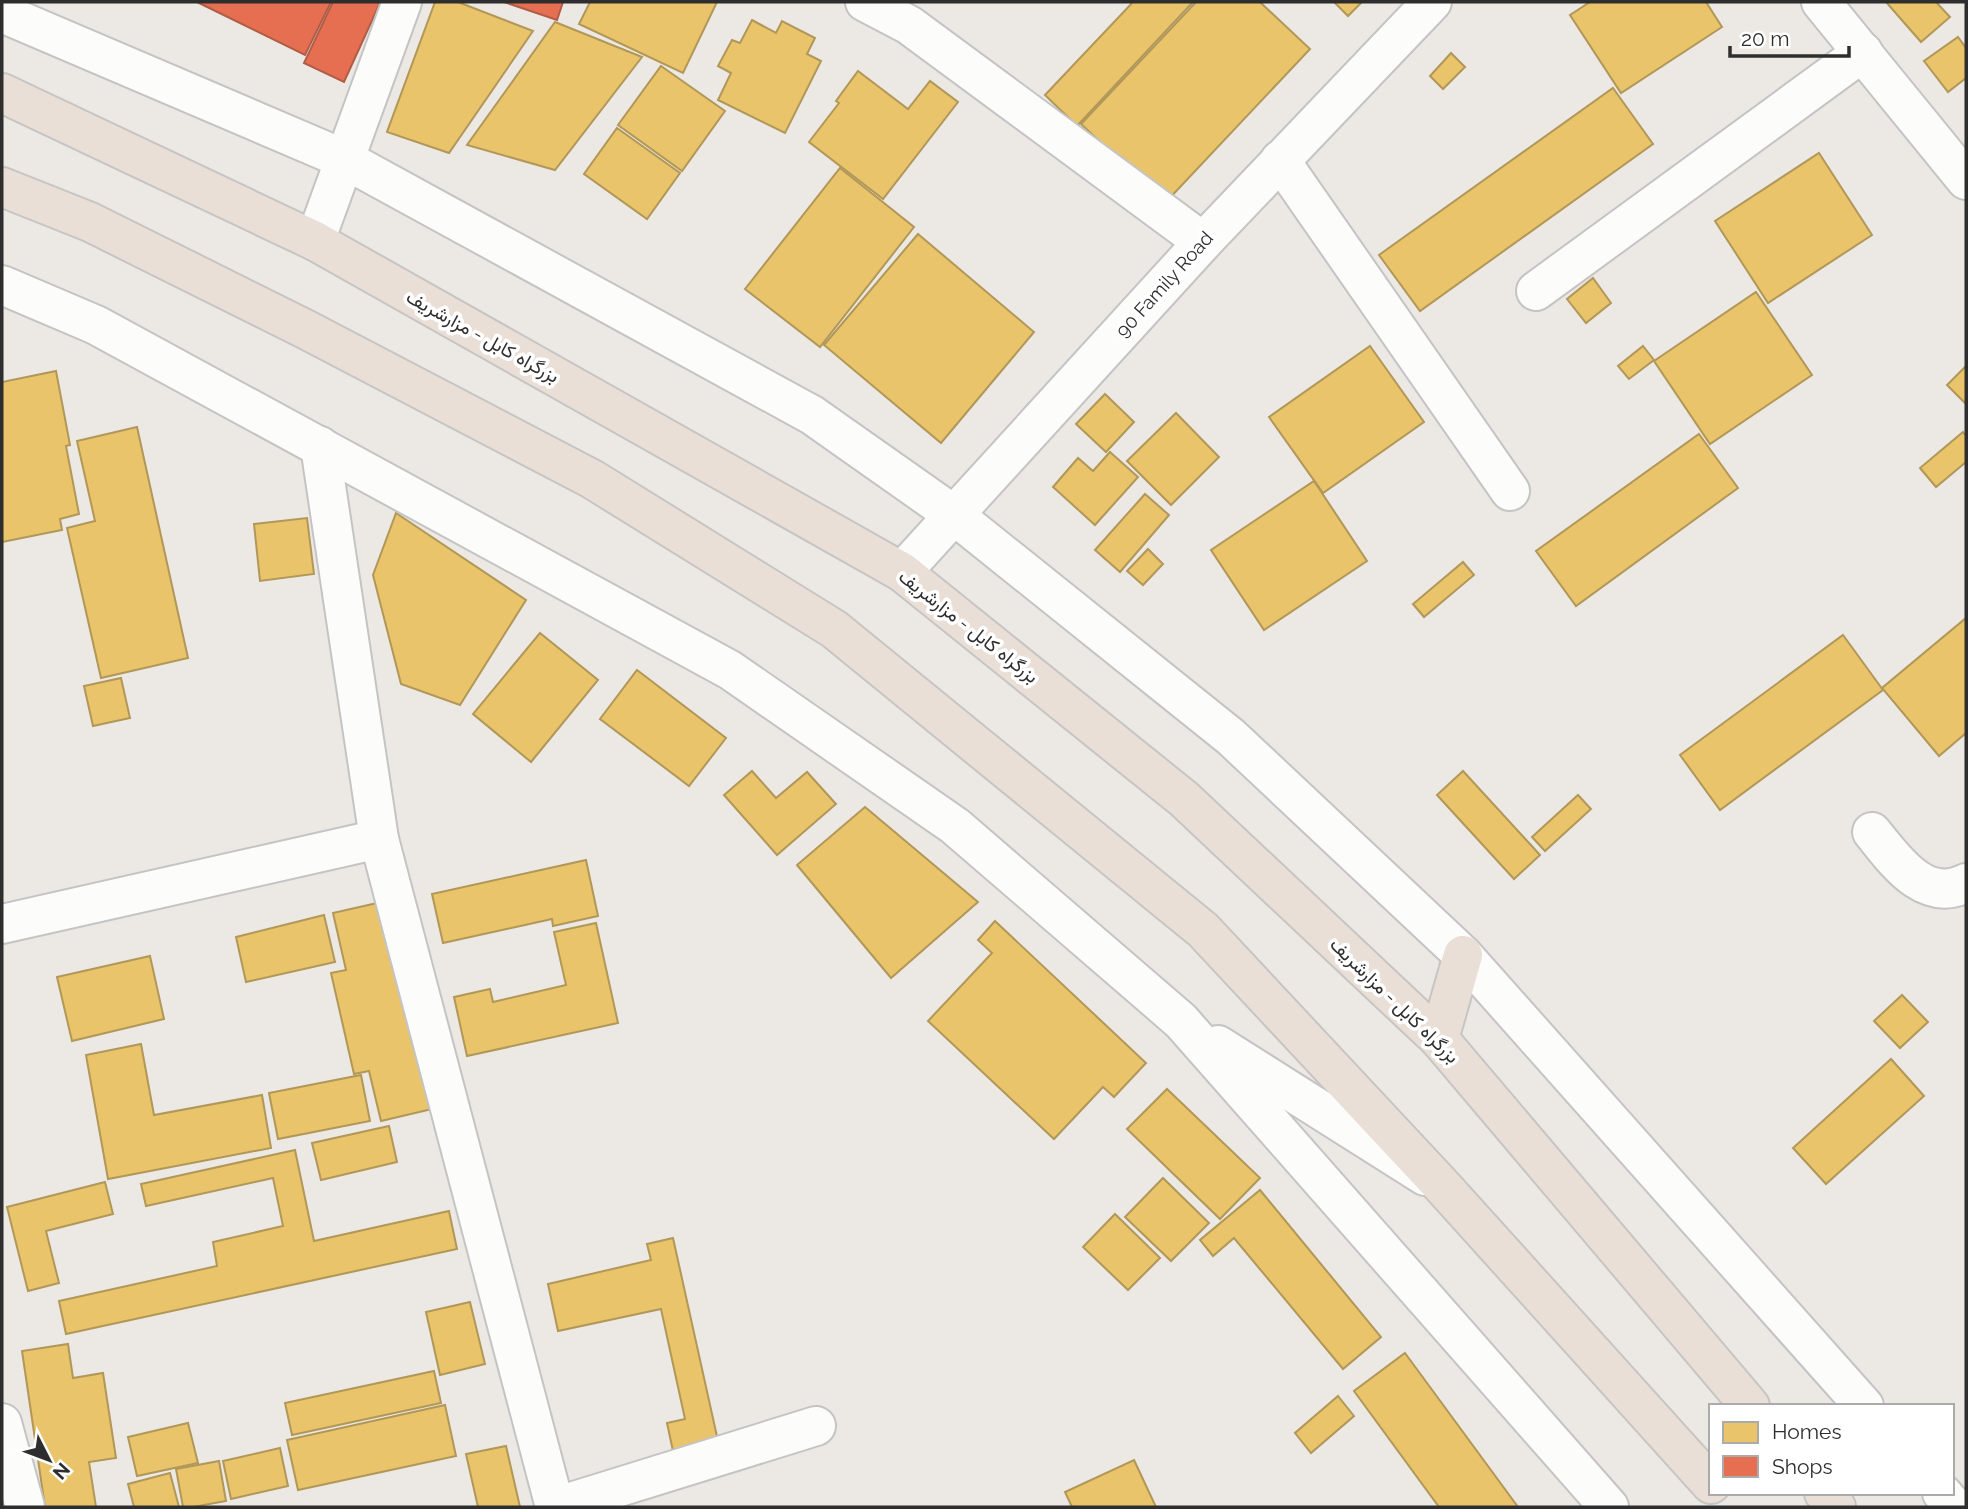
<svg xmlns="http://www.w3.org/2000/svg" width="1968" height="1509" viewBox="0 0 1968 1509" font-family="Raleway,Vazirmatn,sans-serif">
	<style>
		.homes { fill: #e9c46a; stroke: #b19758; stroke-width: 2 }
		.shops { fill: #e76f51; stroke: #b05c46; stroke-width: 2 }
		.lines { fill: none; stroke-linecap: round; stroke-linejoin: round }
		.minor-casing { stroke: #c5c4c5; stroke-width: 42 }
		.highway-casing { stroke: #c6c5c4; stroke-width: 42 }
		.minor { stroke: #fcfcfb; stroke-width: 38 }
		.highway { stroke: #eadfd6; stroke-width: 38 }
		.labels { text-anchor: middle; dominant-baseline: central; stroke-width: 7; stroke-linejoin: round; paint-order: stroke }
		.street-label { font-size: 19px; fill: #2e2e2e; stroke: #fff }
	</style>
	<rect width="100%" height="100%" fill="#ece8e4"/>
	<!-- homes -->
	<g class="homes">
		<path d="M435,2h23l75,29 -84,122 -62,-21z"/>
		<path d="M590,2h127l-34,71 -104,-49z"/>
		<path d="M1133,2h60l-116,124 -32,-31z"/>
		<path d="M1196,2h64l50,47 -145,154 -84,-79z"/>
		<path d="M1334,2h28l-14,14z"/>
		<path d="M1590,2h116l16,25 -101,66 -51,-78z"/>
		<path d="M1886,2h50l14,15 -29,25z"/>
		<path d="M752,20l24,13 6,-12 33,17 -8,16 14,7 -36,72 -67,-33 13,-27 -13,-7 14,-26 8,3z"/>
		<path d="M555,22l87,35 -87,113 -88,-25z"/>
		<path d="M1958,37l8,11v30l-18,14 -24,-31z"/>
		<path d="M1451,53l14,14 -22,22 -13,-13z"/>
		<path d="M661,66l64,45 -43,60 -64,-46z"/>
		<path d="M858,71l50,38 22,-28 28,21 -75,97 -74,-57 30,-39 -3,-2z"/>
		<path d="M1613,88l40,56 -233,167 -41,-56z"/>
		<path d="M617,128l63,45 -33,46 -63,-45z"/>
		<path d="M1819,153l53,82 -104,68 -53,-82z"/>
		<path d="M840,168l74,59 -94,120 -75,-58z"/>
		<path d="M918,234l116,98 -93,111 -117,-98z"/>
		<path d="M1593,278l18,25 -25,20 -19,-24z"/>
		<path d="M1756,292l56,83 -102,69 -56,-83z"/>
		<path d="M1370,346l54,76 -101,71 -54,-76z"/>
		<path d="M1643,346l11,14 -25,19 -11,-13z"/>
		<path d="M1966,366v38l-19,-19z"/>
		<path d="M56,371l14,74 -4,1 13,68 -19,5 2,11 -60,12v-160z"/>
		<path d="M1105,394l29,28 -28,30 -30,-28z"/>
		<path d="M1176,413l43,44 -48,48 -44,-44z"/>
		<path d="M137,427l51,231 -87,20 -34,-150 28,-7 -18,-80z"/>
		<path d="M1963,432l3,4v26l-30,25 -16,-19z"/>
		<path d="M1699,434l39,54 -162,118 -40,-55z"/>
		<path d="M1110,452l28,25 -43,48 -42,-38 25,-29 15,13z"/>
		<path d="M1314,481l53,80 -103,69 -53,-80z"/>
		<path d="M1145,494l24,21 -49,57 -25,-22z"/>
		<path d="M396,513l130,87 -66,105 -59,-21 -28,-109z"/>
		<path d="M307,518l7,56 -54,7 -6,-57z"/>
		<path d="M1148,549l15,15 -20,21 -16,-14z"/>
		<path d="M1463,562l11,13 -50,42 -11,-13z"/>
		<path d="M1966,618v115l-27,23 -57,-68z"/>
		<path d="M540,633l58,47 -67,82 -58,-48z"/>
		<path d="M1843,635l40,55 -163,120 -40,-55z"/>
		<path d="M637,670l89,68 -37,48 -89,-67z"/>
		<path d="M121,678l9,40 -37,8 -9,-40z"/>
		<path d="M752,771l24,27 31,-26 29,32 -59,51 -53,-60z"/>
		<path d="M1463,771l77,84 -26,24 -77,-84z"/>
		<path d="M1578,795l13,14 -46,42 -13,-14z"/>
		<path d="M865,807l113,95 -87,76 -94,-113z"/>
		<path d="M586,860l12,56 -45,10 -1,-7 -109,24 -11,-49z"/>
		<path d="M386,901l46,208 -51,12 -12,-50 -15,3 -23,-101 15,-3 -13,-57z"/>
		<path d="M324,915l11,47 -89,20 -10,-45z"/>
		<path d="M995,921l151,142 -32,34 -11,-10 -49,52 -126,-118 64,-68 -14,-13z"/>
		<path d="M596,923l22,100 -151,33 -13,-59 36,-8 3,13 73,-17 -12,-53z"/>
		<path d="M150,956l14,63 -92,22 -15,-64z"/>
		<path d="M1902,995l26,27 -28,26 -26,-27z"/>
		<path d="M141,1044l13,71 108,-20 9,53 -163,31 -22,-124z"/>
		<path d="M1891,1059l33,37 -98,88 -33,-36z"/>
		<path d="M361,1075l9,46 -92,18 -9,-46z"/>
		<path d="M1167,1089l93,89 -40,41 -93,-90z"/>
		<path d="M389,1126l8,36 -76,18 -9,-37z"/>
		<path d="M295,1150l19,91 135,-30 8,38 -391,85 -7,-33 158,-35 -4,-24 70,-16 -10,-48 -127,28 -5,-22z"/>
		<path d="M1163,1178l46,45 -38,38 -46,-44z"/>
		<path d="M105,1182l8,32 -67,17 13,52 -31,8 -21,-84z"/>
		<path d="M1260,1190l121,147 -38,32 -109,-131 -21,18 -13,-16z"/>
		<path d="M1115,1214l45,44 -32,32 -45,-43z"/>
		<path d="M673,1238l45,203 -45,10 -6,-28 18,-4 -24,-110 -103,22 -10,-47 103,-24 -4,-16z"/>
		<path d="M470,1302l15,62 -45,11 -14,-63z"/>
		<path d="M68,1344l5,34 30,-5 13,85 -27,4 7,45h-51l-23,-156z"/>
		<path d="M1405,1353l113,154h-79l-85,-116z"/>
		<path d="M434,1371l7,32 -149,32 -7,-32z"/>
		<path d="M1338,1396l16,20 -43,37 -16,-20z"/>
		<path d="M445,1405l11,51 -158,34 -11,-50z"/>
		<path d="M188,1423l10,40 -61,13 -9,-39z"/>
		<path d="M506,1446l14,61h-42l-12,-53z"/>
		<path d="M280,1448l8,38 -57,13 -8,-38z"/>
		<path d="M1134,1460l22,47h-84l-7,-15z"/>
		<path d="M219,1461l7,40 -33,6h-10l-7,-38z"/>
		<path d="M170,1473l9,34h-45l-6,-23z"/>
	</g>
	<!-- shops -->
	<g class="shops">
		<path d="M197,2h134l-26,53z"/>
		<path d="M333,2h44l3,1 -36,79 -40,-19z"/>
		<path d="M504,2h59l-6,18z"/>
	</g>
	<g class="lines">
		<!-- minor casing -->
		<g class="minor-casing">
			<g id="minor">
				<path d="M865,2l44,23 294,217"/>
				<path d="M1821,2l145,178"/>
				<path d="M2,13l342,146 468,256 142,100 277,222 232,218 401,451"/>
				<path d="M1280,160l230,331"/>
				<path d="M315,241l87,-239"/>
				<path d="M2,285l94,40 634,345 225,156 226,195 428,486"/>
				<path d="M1536,291l327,-239"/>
				<path d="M320,446l59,393 176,668"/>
				<path d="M902,572l301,-330 229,-240"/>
				<path d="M1872,832c23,28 52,72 94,51"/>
				<path d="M2,924l377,-85"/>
				<path d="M1218,1045l207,131"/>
				<path d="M2,1423l23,84"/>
				<path d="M1942,1493l12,14"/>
				<path d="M555,1507l261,-81"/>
			</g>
		</g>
		<!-- highway casing -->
		<g class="highway-casing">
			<g id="highway">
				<path d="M2,93l313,148 587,331 282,227 255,240 311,367"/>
				<path d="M2,187l88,35 215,107 287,150 242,150 369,301 241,258 267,296"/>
				<path d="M1439,1039l24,-84"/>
				<path d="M1824,1493l12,14"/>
			</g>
		</g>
		<!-- minor -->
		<use href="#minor" class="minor"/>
		<!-- highway -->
		<use href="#highway" class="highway"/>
	</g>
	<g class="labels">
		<!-- street labels -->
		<g class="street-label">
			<text transform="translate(1164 284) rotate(-48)">90 Family Road</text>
			<text transform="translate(483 336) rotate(29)">بزرگراه کابل - مزارشریف</text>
			<text transform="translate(969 626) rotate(38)">بزرگراه کابل - مزارشریف</text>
			<text transform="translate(1395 1000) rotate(44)">بزرگراه کابل - مزارشریف</text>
		</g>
	</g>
	<!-- border -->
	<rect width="1968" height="1509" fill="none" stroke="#2e2e2e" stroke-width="7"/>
	<!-- legend -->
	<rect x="1709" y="1404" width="245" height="91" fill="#ffffff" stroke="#ababab" stroke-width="2"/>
	<rect x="1723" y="1422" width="35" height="21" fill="#e9c46a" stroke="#ababab" stroke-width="2"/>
	<text x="1772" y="1439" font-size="21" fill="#2e2e2e">Homes</text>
	<rect x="1723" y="1456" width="35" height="21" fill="#e76f51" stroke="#ababab" stroke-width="2"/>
	<text x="1772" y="1474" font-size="21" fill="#2e2e2e">Shops</text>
	<!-- north arrow -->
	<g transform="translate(49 1460) rotate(132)" stroke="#ffffff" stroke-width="5" paint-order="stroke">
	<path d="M0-5L12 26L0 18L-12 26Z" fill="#2e2e2e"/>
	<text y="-10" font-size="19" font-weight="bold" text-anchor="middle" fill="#2e2e2e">N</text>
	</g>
	<!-- scale -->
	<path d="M1730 46v10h119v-10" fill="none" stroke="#2e2e2e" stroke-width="3.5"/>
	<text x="1741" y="46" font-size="21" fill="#2e2e2e" stroke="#ffffff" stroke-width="5" paint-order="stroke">20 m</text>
</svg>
